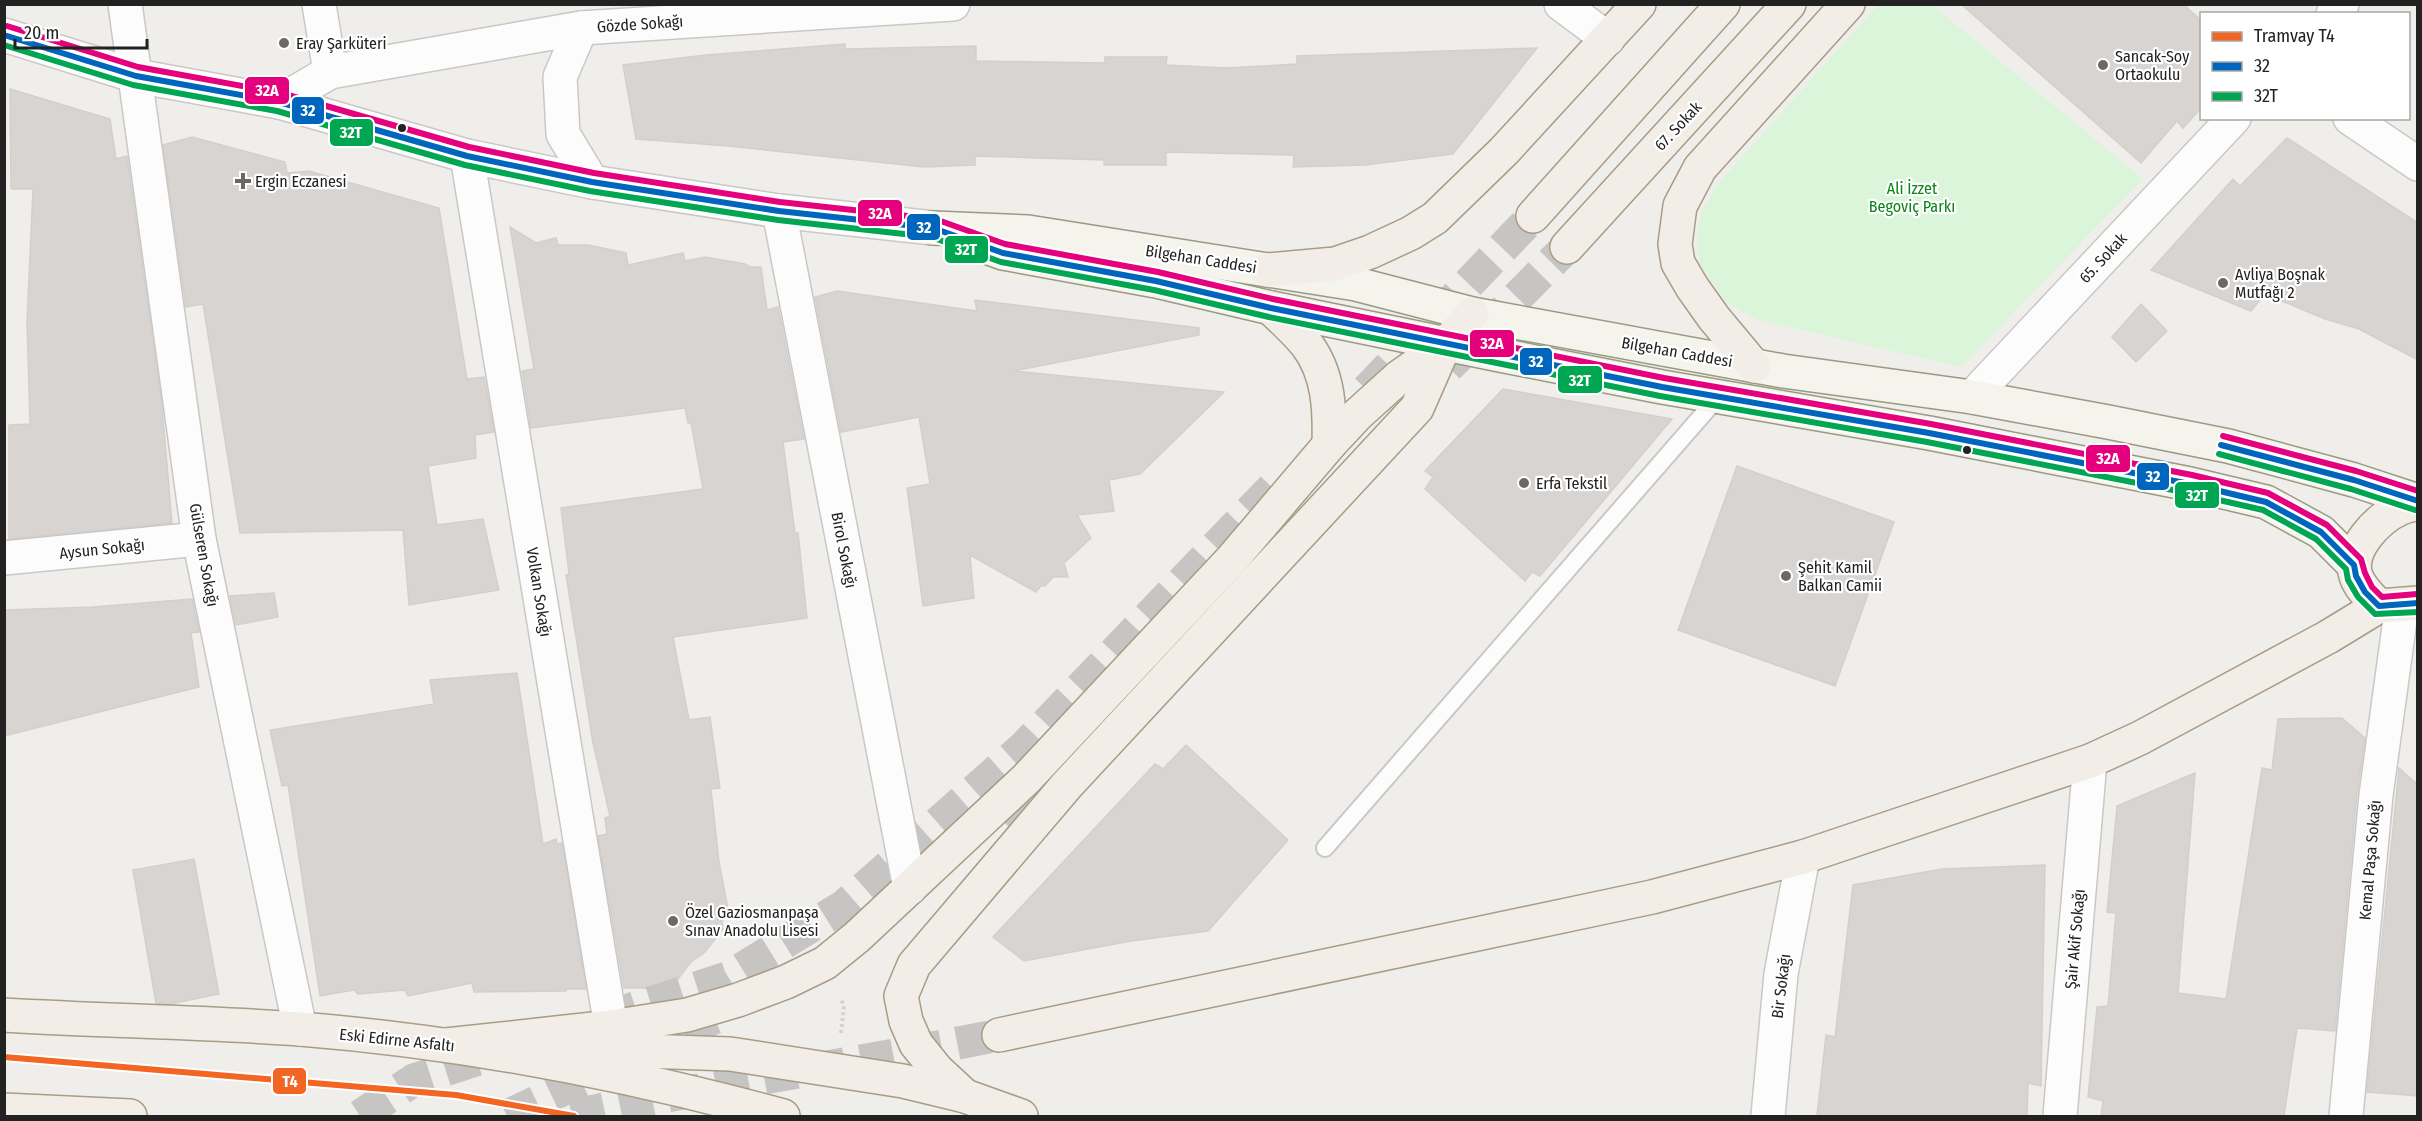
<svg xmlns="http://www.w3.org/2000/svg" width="2422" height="1121" viewBox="0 0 2422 1121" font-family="'Fira Sans Condensed',sans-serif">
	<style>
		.park { fill: #daf5da }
		.building { fill: #d7d4d2; stroke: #d3d0cc; stroke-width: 1.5 }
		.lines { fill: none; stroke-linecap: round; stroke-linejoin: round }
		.primary-tunnel { stroke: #c7c5c3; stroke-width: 33; stroke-dasharray: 33 16; stroke-linecap: butt }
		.service-casing { stroke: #c9c8c7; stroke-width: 20 }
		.minor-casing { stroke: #c9c8c7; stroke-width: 36 }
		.tertiary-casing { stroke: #c9c8c7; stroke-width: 36 }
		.secondary-casing { stroke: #999a82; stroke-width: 36 }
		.primary-casing { stroke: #a79c86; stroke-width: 36 }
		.path { stroke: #dccecd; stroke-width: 4; stroke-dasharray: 3 3; stroke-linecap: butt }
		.service { stroke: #fdfcfc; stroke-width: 16 }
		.minor { stroke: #fdfcfc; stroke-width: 33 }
		.tertiary { stroke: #fdfcfc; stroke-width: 33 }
		.secondary { stroke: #f4f4ed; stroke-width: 33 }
		.primary { stroke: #f3ede7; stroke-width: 33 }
		.bus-1-casing { stroke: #fff; stroke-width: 10 }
		.bus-2-casing { stroke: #fff; stroke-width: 10 }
		.bus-3-casing { stroke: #fff; stroke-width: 10 }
		.bus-1 { stroke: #0065bd; stroke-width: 6 }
		.bus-2 { stroke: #00a651; stroke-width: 6 }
		.bus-3 { stroke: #e5007d; stroke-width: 6 }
		.tram-1-casing { stroke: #fff; stroke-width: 10 }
		.tram-1 { stroke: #f26522; stroke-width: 6 }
		.poi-dot { fill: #6a6968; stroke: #fff; stroke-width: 2 }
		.bus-dot { fill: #222; stroke: #fff; stroke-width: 2 }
		.labels { text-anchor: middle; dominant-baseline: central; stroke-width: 4.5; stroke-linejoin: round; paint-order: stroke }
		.street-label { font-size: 16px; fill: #222; stroke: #fff }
		.poi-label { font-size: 16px; fill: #222; stroke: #fff; text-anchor: start }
		.park-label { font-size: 16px; fill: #0c8416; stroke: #fff }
		.line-badge { stroke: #fff; stroke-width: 2 }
		.badge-label { font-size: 16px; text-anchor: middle; font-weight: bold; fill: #fff }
	</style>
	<rect width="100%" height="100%" fill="#f0eeeb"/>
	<!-- park -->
	<path class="park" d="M1878,5h54l211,174 -182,188 -202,-47 -31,-16 -28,-38 -3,-25 4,-29 16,-27z"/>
	<!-- building -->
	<g class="building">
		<path d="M1961,4h222l19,17v86l-19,21 -6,-7 -36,42z"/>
		<path d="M845,44v5l131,-3v15l129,2v-6h62l-1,8 59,3 72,-4v-8l240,-8 -84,106 -88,11 -72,2 1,-12 -128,-3v13h-62v-5l-129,-4v9l-51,2 -196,-21 -92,-7 -13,-74 83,-10z"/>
		<path d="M10,89l100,30 6,40 11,-3 35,250 10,117 -163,16v-114l21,-1 -3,-102 6,-133h-22z"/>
		<path d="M192,137l93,25 2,11 22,-2 130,37 28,171 17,-2 10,55 -19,3 1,23 -48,8 9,59 46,-6 16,71 -90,15 -6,-75 -163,3 -37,-229 -17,3 -23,-162z"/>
		<path d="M2287,138l131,85v137l-59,-31 -34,-10 -60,-25 -14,17 -100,-41 82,-91 7,7z"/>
		<path d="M510,227l26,16 20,-5 2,7h30l38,8 2,12 55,-12 2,8 20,-4 40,7 5,3h11l6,43 11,-3 26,132 -21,3 12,91h3l9,85 -134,19 16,83 21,-3 10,71 -9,1 8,73 10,52 -7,7 1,8 -18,23 -14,10 -20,26h-47l-26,-152 9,-2 -2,-16 5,-2 -17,-73 -27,-168 3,-1 -8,-66 142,-19 -12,-66h-3l-3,-15 -154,20 -9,-57 12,-2z"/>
		<path d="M837,291l140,20 -2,-11 224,28v7l-186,36 211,21 -84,82 -31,6 5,31 -37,4 14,23 -27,25 4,14h-15l-8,9h-4l-5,6 -66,-37 4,43 -51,8 -16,-118 23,-4 -11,-67 -78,15 -26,-135z"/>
		<path d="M2141,304l26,27 -31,31 -24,-25z"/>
		<path d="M1503,389l169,30 -132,157 -8,-4 -7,9 -100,-92 8,-12 -8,-6z"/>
		<path d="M1737,466l157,56 -59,164 -157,-56z"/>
		<path d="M274,593l4,24 -42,8 -6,-29z"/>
		<path d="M192,599l7,33 -8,1 8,54 -195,49v-126l89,-3z"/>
		<path d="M517,673l26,171 13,-5 1,5 5,-1 24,146h-20v2l-92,1 -2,-9 -64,13 -3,-6 -47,4 -4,-4 -34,6 -32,-211 -6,1 -12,-56 164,-26 -4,-24z"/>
		<path d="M2342,718l23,20 -8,55 -22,238 -38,-3 -13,88h-183l2,-15 -15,-4 9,-90 11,-1 8,-93 -9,-1 10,-106 78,-33 -17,220 48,6 36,-231 10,2 6,-51z"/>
		<path d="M1186,745l102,95 -80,91 -77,10 -107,20 -31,-24 162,-173 8,5z"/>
		<path d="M2399,768l19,17v311l-51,-4z"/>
		<path d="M194,859l25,135 -49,10 -14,-1 -23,-133z"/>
		<path d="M2045,865l-4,221 -13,-3 -1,33h-210l9,-81 9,2 18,-152 89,-16z"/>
	</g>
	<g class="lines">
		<!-- primary-tunnel -->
		<g class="primary-tunnel">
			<path d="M1448,367l119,-120"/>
			<path d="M1367,390l166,-174"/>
			<path d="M1004,822l89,-88"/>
			<path d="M604,1018l123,-40 117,-72 180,-159 259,-270"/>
			<path d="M360,1116l54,-36 92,-30"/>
			<path d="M507,1116l215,-102"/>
			<path d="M572,1116c141,-32 285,-52 427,-81"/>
		</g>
		<!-- service casing -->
		<g class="service-casing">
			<path id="service" d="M1325,848l394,-452"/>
		</g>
		<!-- minor casing -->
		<g class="minor-casing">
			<g id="minor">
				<path d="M125,4l74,535 101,490"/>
				<path d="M319,4l11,68"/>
				<path d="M1561,4l47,35"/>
				<path d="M2333,14l9,-10"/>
				<path d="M279,102l51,-30 251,-44 372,-24"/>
				<path d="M2350,118l68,46"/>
				<path d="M467,156l144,871"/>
				<path d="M779,211l131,677"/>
				<path d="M1972,397l262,-279"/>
				<path d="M4,558l195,-19"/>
				<path d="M1768,1116l13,-142 22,-117"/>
				<path d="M2060,1116l30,-355"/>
				<path d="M2346,1116l30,-321 26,-190"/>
			</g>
		</g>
		<!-- tertiary casing -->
		<g class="tertiary-casing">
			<g id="tertiary">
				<path d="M581,28l-21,49 3,57 29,48"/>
				<path d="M4,35l132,41 143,26 188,54 125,26 187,29 154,17"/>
			</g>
		</g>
		<!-- secondary casing -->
		<g class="secondary-casing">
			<g id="secondary">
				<path d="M933,228l95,4 328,52 116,30 311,57 189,26 136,25 120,24 126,34 64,21"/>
				<path d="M970,241l33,12 153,28 115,27 229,47 162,32 267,46 261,51 76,18 55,30 33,33"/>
			</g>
		</g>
		<!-- primary casing -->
		<g class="primary-casing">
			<g id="primary">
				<path d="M1533,216l190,-212"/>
				<path d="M1567,247l222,-243"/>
				<path d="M1267,270l68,-6 35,-12 41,-19 24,-15 69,-67 135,-147"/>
				<path d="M1271,308c12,12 26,24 36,37 22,29 23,65 22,100"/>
				<path d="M1754,366l-40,-48 -22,-31 -14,-24 -3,-19 5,-38 20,-38 148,-164"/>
				<path d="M2379,606c-9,-9 -19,-18 -23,-30 -9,-26 22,-58 43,-67 6,-3 13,-4 19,-6"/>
				<path d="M4,1015c99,6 198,7 296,14 164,13 324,44 483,87"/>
				<path d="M999,1035l653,-138 151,-40 287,-96 50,-23 188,-101 51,-31 39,-3"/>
				<path d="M446,1045l165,-18 76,-12 51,-15 48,-18 39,-19 32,-26 169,-158 207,-221 96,-113 28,-30 42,-38 47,-33 26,-30"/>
				<path d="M569,1056l44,-6 117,4 173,27 62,15 56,20"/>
				<path d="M965,1096l-28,-26 -21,-26 -10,-23 -5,-25 13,-31 153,-180 350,-377 28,-64"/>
				<path d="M4,1110l126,6"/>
			</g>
		</g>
		<!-- path -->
		<path class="path" d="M841,1033l3,-27 -3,-7"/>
		<!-- service -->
		<use href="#service" class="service"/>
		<!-- minor -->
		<use href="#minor" class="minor"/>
		<!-- tertiary -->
		<use href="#tertiary" class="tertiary"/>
		<!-- secondary -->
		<use href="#secondary" class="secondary"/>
		<!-- primary -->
		<use href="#primary" class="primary"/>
		<!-- bus-1 casing -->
		<g class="bus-1-casing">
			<g id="bus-1">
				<path d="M4,35l132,41 143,26 188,54 125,26 187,29 154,17 70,25 153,28 115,27 391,79 267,46 261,51 76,18 55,30 33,33 2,11 9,16 14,14 39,-3"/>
				<path d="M2221,445l133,35 64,21"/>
			</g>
		</g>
		<!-- bus-2 casing -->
		<g class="bus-2-casing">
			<g id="bus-2">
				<path d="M4,45l129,40 144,26 188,54 125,26 188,29 153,17 70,25 153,28 115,27 391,79 267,46 261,51 75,17 53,29 30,30 2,11 10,17 17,17 43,-2"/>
				<path d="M2219,454l132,35 64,21"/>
			</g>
		</g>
		<!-- bus-3 casing -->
		<g class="bus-3-casing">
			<g id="bus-3">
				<path d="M7,26l131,41 143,26 188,54 125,26 186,29 155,17 70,25 153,28 115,27 391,79 267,46 261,51 76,18 59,32 34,34 4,14 7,14 10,10 35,-3"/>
				<path d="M2223,436l133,35 62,20"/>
			</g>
		</g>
		<!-- bus-1 -->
		<use href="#bus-1" class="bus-1"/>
		<!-- bus-2 -->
		<use href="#bus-2" class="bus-2"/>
		<!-- bus-3 -->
		<use href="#bus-3" class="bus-3"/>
		<!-- tram-1 casing -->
		<g class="tram-1-casing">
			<path id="tram-1" d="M4,1057l452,38 118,21"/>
		</g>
		<!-- tram-1 -->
		<use href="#tram-1" class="tram-1"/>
	</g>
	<!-- markers -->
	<g class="poi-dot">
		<circle cx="284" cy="43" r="6"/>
		<circle cx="2103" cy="65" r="6"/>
		<path d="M240 172h6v6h6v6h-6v6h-6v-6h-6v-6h6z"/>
		<circle cx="2223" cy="283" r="6"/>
		<circle cx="1524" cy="483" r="6"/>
		<circle cx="1786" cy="576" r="6"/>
		<circle cx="673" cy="921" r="6"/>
	</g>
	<g class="bus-dot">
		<circle cx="402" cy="128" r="5"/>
		<circle cx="1967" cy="450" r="5"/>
	</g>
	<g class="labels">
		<!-- street labels -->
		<g class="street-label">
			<text transform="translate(640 24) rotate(-4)">Gözde Sokağı</text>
			<text transform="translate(1678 126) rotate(-47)">67. Sokak</text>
			<text transform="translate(2103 258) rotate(-47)">65. Sokak</text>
			<text transform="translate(1201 259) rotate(9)">Bilgehan Caddesi</text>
			<text transform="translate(1677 352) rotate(10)">Bilgehan Caddesi</text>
			<text transform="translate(102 549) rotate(-6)">Aysun Sokağı</text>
			<text transform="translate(844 550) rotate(79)">Birol Sokağı</text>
			<text transform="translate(204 555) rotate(80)">Gülseren Sokağı</text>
			<text transform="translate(539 592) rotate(81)">Volkan Sokağı</text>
			<text transform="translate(2370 860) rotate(-85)">Kemal Paşa Sokağı</text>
			<text transform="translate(2075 939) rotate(-85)">Şair Akif Sokağı</text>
			<text transform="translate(1781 986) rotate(-83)">Bir Sokağı</text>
			<text transform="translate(397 1040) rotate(6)">Eski Edirne Asfaltı</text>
		</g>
		<!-- poi labels -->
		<g class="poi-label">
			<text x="296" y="43">Eray Şarküteri</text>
			<text x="2115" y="56">Sancak-Soy<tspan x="2115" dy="18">Ortaokulu</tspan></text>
			<text x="255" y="181">Ergin Eczanesi</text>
			<text x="2235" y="274">Avliya Boşnak<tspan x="2235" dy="18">Mutfağı 2</tspan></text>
			<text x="1536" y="483">Erfa Tekstil</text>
			<text x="1798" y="567">Şehit Kamil<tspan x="1798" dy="18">Balkan Camii</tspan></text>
			<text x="685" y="912">Özel Gaziosmanpaşa<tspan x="685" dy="18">Sınav Anadolu Lisesi</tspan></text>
		</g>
		<!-- park labels -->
		<g class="park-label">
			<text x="1912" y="188">Ali İzzet<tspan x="1912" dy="18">Begoviç Parkı</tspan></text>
		</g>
	</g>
	<g class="line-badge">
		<rect x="244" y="76" width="46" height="29" rx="6" fill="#e5007d"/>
		<rect x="291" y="96" width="34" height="29" rx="6" fill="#0065bd"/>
		<rect x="329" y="118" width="45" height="29" rx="6" fill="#00a651"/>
		<rect x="857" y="199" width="46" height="28" rx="6" fill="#e5007d"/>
		<rect x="906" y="213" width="35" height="28" rx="6" fill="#0065bd"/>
		<rect x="944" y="235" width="45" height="29" rx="6" fill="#00a651"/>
		<rect x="1469" y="329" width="46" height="29" rx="6" fill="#e5007d"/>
		<rect x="1519" y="347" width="34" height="29" rx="6" fill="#0065bd"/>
		<rect x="1557" y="365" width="46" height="29" rx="6" fill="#00a651"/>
		<rect x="2085" y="444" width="46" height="29" rx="6" fill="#e5007d"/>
		<rect x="2136" y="462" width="34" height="29" rx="6" fill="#0065bd"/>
		<rect x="2174" y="481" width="46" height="28" rx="6" fill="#00a651"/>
		<rect x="272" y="1067" width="35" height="28" rx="6" fill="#f26522"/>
	</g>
	<g class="badge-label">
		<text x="267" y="96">32A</text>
		<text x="308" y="116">32</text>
		<text x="351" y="138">32T</text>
		<text x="880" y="219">32A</text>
		<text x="924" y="233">32</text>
		<text x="966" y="255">32T</text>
		<text x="1492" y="349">32A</text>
		<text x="1536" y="367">32</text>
		<text x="1580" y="386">32T</text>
		<text x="2108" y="464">32A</text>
		<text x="2153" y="482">32</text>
		<text x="2197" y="501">32T</text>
		<text x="290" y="1087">T4</text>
	</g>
	<!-- border -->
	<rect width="2422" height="1121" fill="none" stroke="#222222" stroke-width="12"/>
	<!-- legend -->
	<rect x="2200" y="12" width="210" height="108" fill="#ffffff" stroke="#a7a7a7" stroke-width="1.5"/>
	<rect x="2212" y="32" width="30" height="9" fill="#f26522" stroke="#a7a7a7" stroke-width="1.5"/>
	<text x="2254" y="42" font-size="18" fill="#222222">Tramvay T4</text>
	<rect x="2212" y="62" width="30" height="9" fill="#0065bd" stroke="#a7a7a7" stroke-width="1.5"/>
	<text x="2254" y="72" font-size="18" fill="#222222">32</text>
	<rect x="2212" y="92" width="30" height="9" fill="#00a651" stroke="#a7a7a7" stroke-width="1.5"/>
	<text x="2254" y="102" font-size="18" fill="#222222">32T</text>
	<!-- scale -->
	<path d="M15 39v9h132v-9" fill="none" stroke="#222222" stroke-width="3"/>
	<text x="24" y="39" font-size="18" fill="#222222" stroke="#ffffff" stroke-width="4.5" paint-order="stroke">20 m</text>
</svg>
